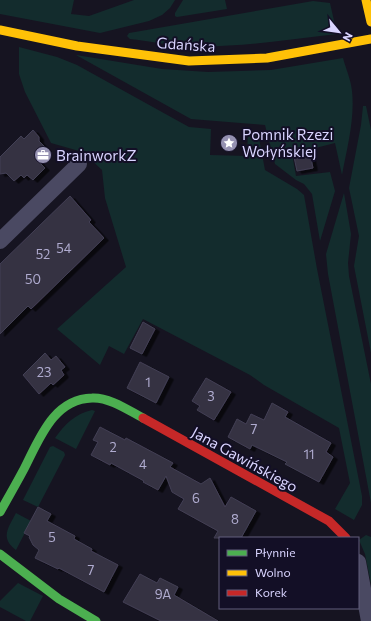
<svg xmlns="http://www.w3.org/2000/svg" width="371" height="621" viewBox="0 0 371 621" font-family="Commissioner,sans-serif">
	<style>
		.green { fill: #132c2d }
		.building { fill: #343243; stroke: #433f54; filter: url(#shadow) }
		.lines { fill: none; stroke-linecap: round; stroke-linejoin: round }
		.street { stroke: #4a4962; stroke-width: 16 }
		.fast { stroke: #4caf50; stroke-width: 9 }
		.slow { stroke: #ffc107; stroke-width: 9 }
		.jam { stroke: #c62828; stroke-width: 9 }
		.labels { text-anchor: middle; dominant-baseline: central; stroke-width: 4; stroke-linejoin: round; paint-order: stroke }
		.number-label { font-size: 13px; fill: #b0acd0 }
		.street-label { font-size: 15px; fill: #d9d4ff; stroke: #130f26 }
		.poi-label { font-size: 15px; fill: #d9d4ff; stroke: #130f26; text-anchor: start }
	</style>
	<defs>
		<filter id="shadow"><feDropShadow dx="4.5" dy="2.5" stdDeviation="0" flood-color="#0009"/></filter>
	</defs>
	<rect width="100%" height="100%" fill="#161421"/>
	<!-- green -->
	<g class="green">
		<path d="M0,0h74l-3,14 18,2 45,-16h41l-5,8 -8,7 -13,6 -49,12 -100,-19z"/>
		<path d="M183,0h42l2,9 -50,8 -2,-1v-3z"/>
		<path d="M313,1l17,2 7,31c-51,6 -101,14 -152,12 -18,-1 -37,-5 -55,-7l-3,-3 2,-3 6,-1z"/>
		<path d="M19,47l38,10 20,8 112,62 22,2 -1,26 37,1 1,-24 10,1 7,37 32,19 7,6 13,74 45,227v9l-8,15 -19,-11 15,-26 -11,-55 -75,-43 -14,-10 -107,-56 -19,35 -15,-8 -9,19 -43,-36 69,-62 -21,-69 -3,-28 -16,-15 -7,-4 -28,-8 -26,-51 -6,-18z"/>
		<path d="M76,55l86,14 46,3 63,-2 72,-12c3,11 8,22 9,33 3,28 -5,57 -10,84l-7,-32 -43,11 4,22 34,-4 5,19 -15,50 -8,-47 -8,-10 -8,-4 -21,-16 -10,-39 -74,-6z"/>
		<path d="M363,106h3l5,24v223l-17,-87 5,-30 -10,-48 12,-63z"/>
		<path d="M344,193l7,41 -3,29 1,13 22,108v119l-43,-229 -2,-20z"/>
		<path d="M92,410l3,1 -19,38 -21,-11c10,-14 20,-24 37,-28z"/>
		<path d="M53,446l11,6 1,3 -27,52 -15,-7 27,-53z"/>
		<path d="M16,513l15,8 -15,29c-16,-12 -8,-22 0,-37z"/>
		<path d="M366,535l5,2v47l-6,-30 -6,-14z"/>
		<path d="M18,583l25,13 -13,25h-4l-26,-14v-6z"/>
	</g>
	<!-- building -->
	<g class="building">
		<path d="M33,130l6,7v4l8,8 -7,7 3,3 -4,3 6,6 -12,12 -6,-5 -3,3 -3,-3 -7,6 -8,-8 -6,1v-17l21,-21 3,3z"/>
		<path d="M310,154l3,14 -16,3 -3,-14z"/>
		<path d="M70,196l21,24 -2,2 15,16 -73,71 -3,-3 -28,28v-70z"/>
		<path d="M143,322l12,7 -13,25 -12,-6z"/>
		<path d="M45,353l6,7 5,-4 9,11 -4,3 3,5 -11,10 -2,-2 -12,11 -16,-19z"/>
		<path d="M140,362l29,15 -13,26 -29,-15z"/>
		<path d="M206,378l25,14 -17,28 -17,-10 3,-4 -8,-5z"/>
		<path d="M272,403l16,9 -3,5 46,26 -5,9 7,5 -14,25 -34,-18 2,-2 -35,-17 -2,4 -22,-12 9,-18 9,5 5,-10 13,6z"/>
		<path d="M100,427l25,13 1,-2 47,25 -3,4 31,17 9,-6 15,29 6,-10 25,14 -15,27h-27l4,-7 -40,-22 6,-10 -12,-7 -6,-16 -8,14 -15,-8 1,-1 -33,-18 -1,2 -19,-10 7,-13 -5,-2z"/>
		<path d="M38,507l13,7 -4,7 28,15 -1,3 18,10 -1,2 27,14 -14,27 -45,-24 -1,1 -23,-11 4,-8 -6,-5 -4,-8 1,-1 -6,-3z"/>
		<path d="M140,574l17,9 3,-5 18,9 -4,8 44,26h-57l-38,-19z"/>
	</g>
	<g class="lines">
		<!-- street -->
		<g class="street">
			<path d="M0,241l79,-77"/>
			<path d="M358,562l11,59"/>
		</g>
		<!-- fast -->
		<g class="fast">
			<path d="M0,512c8,-14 16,-28 24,-43 15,-29 29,-70 68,-71 17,-1 36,12 51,20"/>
			<path d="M0,554l59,45 37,22"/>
		</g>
		<!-- slow -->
		<g class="slow">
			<path d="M366,0l5,22"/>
			<path d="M0,30l77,16 112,15 78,-3 104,-19"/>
		</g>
		<!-- jam -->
		<path class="jam" d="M143,418l186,103 17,17"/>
	</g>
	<!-- icons -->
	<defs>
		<g id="sight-disc" transform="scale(0.9)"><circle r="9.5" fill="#9591b1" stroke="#130f26"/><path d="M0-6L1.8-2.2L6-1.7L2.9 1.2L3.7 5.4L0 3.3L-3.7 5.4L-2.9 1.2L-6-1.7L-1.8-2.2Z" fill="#fff"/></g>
		<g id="office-disc" transform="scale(0.9)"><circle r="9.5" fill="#9591b1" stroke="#130f26"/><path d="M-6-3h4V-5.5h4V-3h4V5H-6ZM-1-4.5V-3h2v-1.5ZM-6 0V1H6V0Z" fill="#fff"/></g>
	</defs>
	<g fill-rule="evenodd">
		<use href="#sight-disc" x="229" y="143"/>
		<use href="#office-disc" x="43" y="155"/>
	</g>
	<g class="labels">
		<!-- number labels -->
		<g class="number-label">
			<text x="64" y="248">54</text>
			<text x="43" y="254">52</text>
			<text x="33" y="279">50</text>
			<text x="44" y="372">23</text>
			<text x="148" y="382">1</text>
			<text x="211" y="396">3</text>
			<text x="254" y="429">7</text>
			<text x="113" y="447">2</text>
			<text x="309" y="454">11</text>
			<text x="143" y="464">4</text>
			<text x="196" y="498">6</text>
			<text x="235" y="519">8</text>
			<text x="52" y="537">5</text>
			<text x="91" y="570">7</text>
			<text x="163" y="594">9A</text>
		</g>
		<!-- street labels -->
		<g class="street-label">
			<text transform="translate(186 44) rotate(4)">Gdańska</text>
			<text transform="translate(245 459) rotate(29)">Jana Gawińskiego</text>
		</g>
		<!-- poi labels -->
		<g class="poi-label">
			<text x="242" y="134">Pomnik Rzezi<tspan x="242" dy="17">Wołyńskiej</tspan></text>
			<text x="56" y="155">BrainworkZ</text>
		</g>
	</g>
	<!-- legend -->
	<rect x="219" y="537" width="140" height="72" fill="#130f26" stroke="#625e7d"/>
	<rect x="227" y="550" width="20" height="6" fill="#4caf50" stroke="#625e7d"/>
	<text x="255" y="557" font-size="12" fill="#d9d4ff">Płynnie</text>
	<rect x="227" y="570" width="20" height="6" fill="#ffc107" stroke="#625e7d"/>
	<text x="255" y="577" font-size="12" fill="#d9d4ff">Wolno</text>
	<rect x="227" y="590" width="20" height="6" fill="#c62828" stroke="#625e7d"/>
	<text x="255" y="597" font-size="12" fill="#d9d4ff">Korek</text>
	<!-- north arrow -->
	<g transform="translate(339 32) rotate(119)" stroke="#130f26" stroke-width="3" paint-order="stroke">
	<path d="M0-3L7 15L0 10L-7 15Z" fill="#d9d4ff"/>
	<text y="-6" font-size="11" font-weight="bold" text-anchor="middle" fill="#d9d4ff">N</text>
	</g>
</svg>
